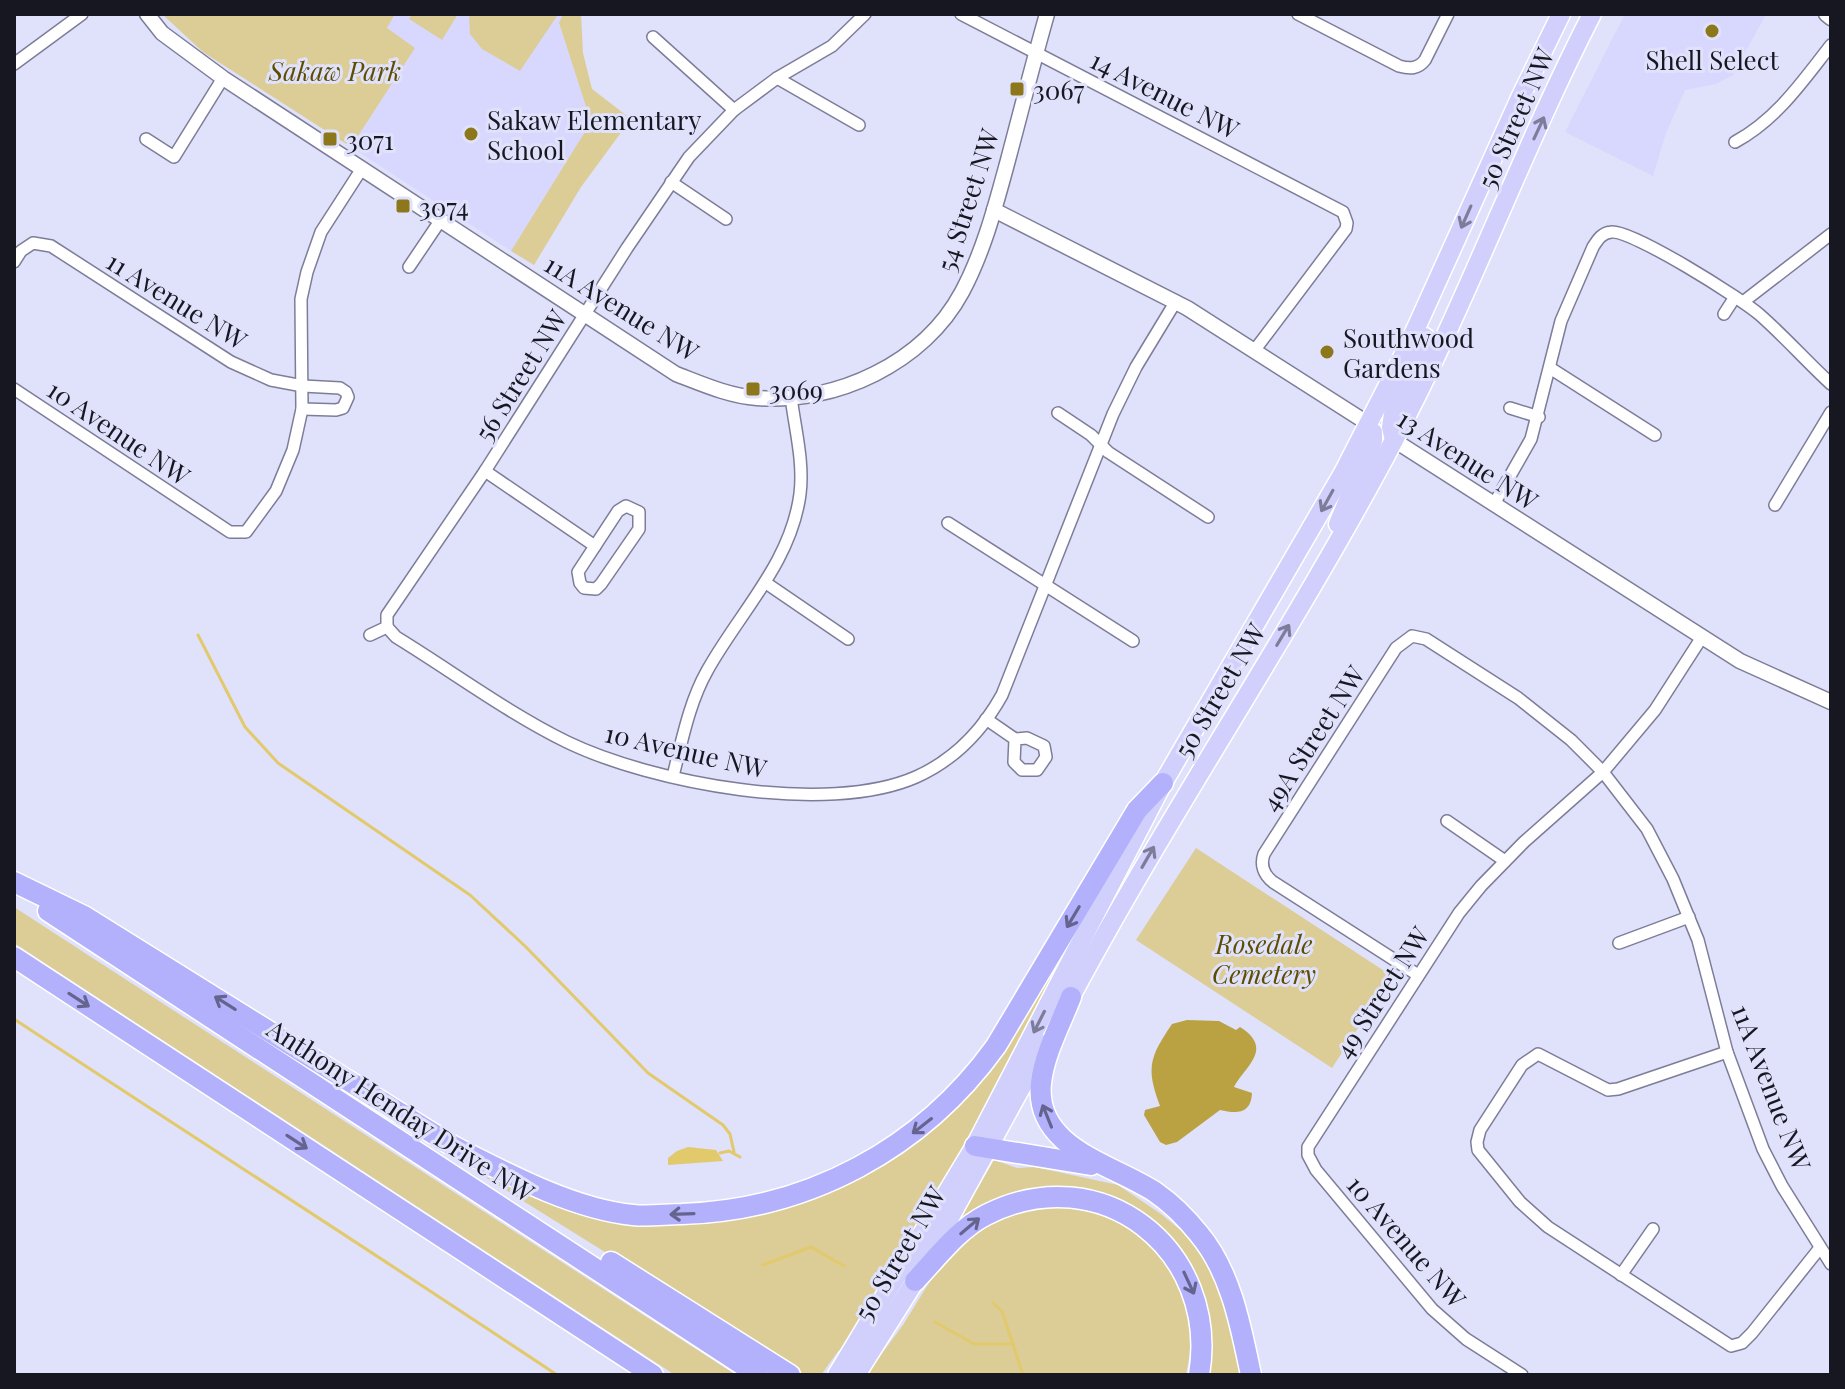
<svg xmlns="http://www.w3.org/2000/svg" width="1845" height="1389" viewBox="0 0 1845 1389" font-family="'Playfair Display',serif">
	<style>
		.built { fill: #d8d8ff }
		.green { fill: #dccd97 }
		.forest { fill: #baa243 }
		.water { fill: #e2c96c }
		.lines { fill: none; stroke-linecap: round; stroke-linejoin: round }
		.stream { stroke: #e2c96c; stroke-width: 3 }
		.minor-casing { stroke: #7d7d9a; stroke-width: 14 }
		.tertiary-casing { stroke: #7d7d9a; stroke-width: 17 }
		.primary-casing { stroke: #fff; stroke-width: 21 }
		.motorway-casing { stroke: #fff; stroke-width: 23 }
		.minor { stroke: #fff; stroke-width: 11 }
		.tertiary { stroke: #fff; stroke-width: 14 }
		.primary { stroke: #d1d0fd; stroke-width: 18 }
		.motorway { stroke: #b3b1fb; stroke-width: 20 }
		.oneway { stroke: #7d7d9a }
		.oneway2 { stroke: #65648e }
		.poi-dot { fill: #8d771b; stroke: #e0e1fa; stroke-width: 3 }
		.labels { text-anchor: middle; dominant-baseline: central; stroke-width: 6; stroke-linejoin: round; paint-order: stroke }
		.poi-label { font-size: 26px; fill: #171722; stroke: #e0e1fa; text-anchor: start }
		.park-label { font-size: 26px; font-style: italic; fill: #5e4d00; stroke: #e0e1fa }
		.street-label { font-size: 26px; fill: #171722; stroke: #e0e1fa }
	</style>
	<rect width="100%" height="100%" fill="#e0e1fa"/>
	<!-- built -->
	<g class="built">
		<path d="M395,14h168l-4,10 32,98 -80,129 -160,-104 63,-98 -28,-21z"/>
		<path d="M1625,14h141l-33,61 -17,9 -31,6 -19,43 -13,43 -88,-44z"/>
	</g>
	<!-- green -->
	<g class="green">
		<path d="M162,14h233l-8,14 28,20 -64,99 -148,-95z"/>
		<path d="M412,14h46l-16,26 -33,-21z"/>
		<path d="M469,14h86l2,2 -37,55 -38,-22 -12,-15z"/>
		<path d="M563,14h18l2,39 9,36 39,30 -50,68 -47,78 -23,-14 80,-129 -32,-99z"/>
		<path d="M1196,848l196,128 -60,92 -196,-128z"/>
		<path d="M14,907l722,468h-61l-661,-432z"/>
		<path d="M1064,950l-12,28 -111,212 -96,161 -6,-1 -18,25h-19l-319,-199 23,8 213,37 49,-7 36,-13 128,-75z"/>
		<path d="M994,1160l23,8 18,-1 83,18 43,29 24,20 30,40 19,45 9,56h-41l-22,-119 -113,-66 -111,36z"/>
		<path d="M1056,1206c24,3 51,8 72,19 26,15 54,53 61,83 6,21 1,46 -3,67h-320l37,-50 40,-65 31,-32 44,-17z"/>
	</g>
	<!-- forest -->
	<path class="forest" d="M1187,1020l32,1 17,9 4,-3c35,22 4,40 -6,60l18,6c-1,21 -15,21 -32,17l-43,32 -11,3 -6,-3 -16,-27 1,-5 15,-4c-14,-38 -11,-48 12,-82z"/>
	<!-- water -->
	<path class="water" d="M688,1147l28,3 7,11 -55,4v-7l9,-7z"/>
	<g class="lines">
		<!-- stream -->
		<g class="stream">
			<path d="M198,635l47,92 33,36 192,132 56,52 122,126 75,52 7,9 4,18"/>
			<path d="M14,1019c182,120 362,235 543,356"/>
			<path d="M720,1153l9,-2 11,6"/>
			<path d="M763,1265l48,-18 33,19"/>
			<path d="M993,1303l9,8 21,64"/>
			<path d="M935,1322l39,22h39"/>
		</g>
		<!-- minor casing -->
		<g class="minor-casing">
			<g id="minor">
				<path d="M961,14l382,198 4,11 -1,6 -92,122"/>
				<path d="M1298,14l101,52c11,3 19,3 26,-6l23,-46"/>
				<path d="M653,37l81,73"/>
				<path d="M14,64l68,-50"/>
				<path d="M777,78l82,47"/>
				<path d="M146,139l28,18 49,-79"/>
				<path d="M1735,142c42,-23 67,-60 96,-97"/>
				<path d="M671,182l55,37"/>
				<path d="M14,262l7,-11 12,-8 18,3 180,116 40,18 32,6 37,2 6,4 2,5 -5,11 -7,2 -34,-1"/>
				<path d="M409,267l31,-46"/>
				<path d="M1743,302l88,-68"/>
				<path d="M1724,314l11,-17"/>
				<path d="M1550,368l105,67"/>
				<path d="M14,389l216,143h16l30,-41 17,-41 9,-41 -1,-110 6,-27 14,-40 40,-62"/>
				<path d="M1510,408l29,9"/>
				<path d="M1058,413l33,22 17,17 100,65"/>
				<path d="M485,471l110,75"/>
				<path d="M1494,504l37,-65 30,-118 32,-74c5,-8 9,-14 18,-15 20,-3 131,67 149,83 25,22 47,47 71,69"/>
				<path d="M1775,505l56,-93"/>
				<path d="M626,506l13,6v17l-38,55 -5,5 -12,-1 -4,-5 -2,-11 40,-61z"/>
				<path d="M948,523l185,118"/>
				<path d="M766,583l82,56"/>
				<path d="M387,627l9,10c57,35 112,76 171,105 85,41 260,74 349,35 38,-17 66,-46 86,-82l111,-281 23,-47 40,-66"/>
				<path d="M370,635l17,-8v-12l98,-144 142,-223 62,-91 45,-47 43,-32 55,-32 33,-32"/>
				<path d="M986,719l29,20 12,-1 17,8 2,11 -9,13h-15l-8,-8 1,-23"/>
				<path d="M673,776c9,-35 16,-73 34,-105 32,-58 84,-108 93,-177 4,-32 -5,-65 -9,-97"/>
				<path d="M1447,821l58,40"/>
				<path d="M1619,943l70,-26"/>
				<path d="M1418,975l-145,-93c-9,-7 -13,-17 -9,-28l132,-206 16,-12 14,3 92,59 53,42 32,32 44,57 26,50 25,61 29,112 36,97 19,37 49,78"/>
				<path d="M1727,1052l-109,37 -10,1 -70,-36 -16,11 -42,65 -3,12 1,8 42,52 28,25 183,119 11,-3 10,-10 67,-84"/>
				<path d="M1621,1275l32,-46"/>
				<path d="M1522,1375l-56,-36 -34,-30 -116,-139 -8,-15v-8l151,-234 22,-27 43,-44 79,-70 52,-62 47,-73"/>
			</g>
		</g>
		<!-- tertiary casing -->
		<g class="tertiary-casing">
			<g id="tertiary">
				<path d="M147,14l15,19 61,45 453,296c26,10 53,22 81,24 79,6 167,-35 205,-106 22,-41 34,-88 46,-132 13,-49 25,-97 39,-146"/>
				<path d="M1826,14l5,4"/>
				<path d="M994,210l193,98 553,353 91,41"/>
			</g>
		</g>
		<!-- primary casing -->
		<g class="primary-casing">
			<g id="primary">
				<path d="M1394,440l-3,-13 2,-13 32,-77"/>
				<path d="M1338,524l35,-83v-9"/>
				<path d="M1065,1008c102,-193 226,-373 328,-566 74,-139 127,-288 199,-428"/>
				<path d="M837,1375l138,-229 188,-363 180,-310 64,-125 113,-250 41,-84"/>
				<path d="M856,1375l59,-94 130,-237"/>
			</g>
		</g>
		<!-- motorway casing -->
		<g class="motorway-casing">
			<g id="motorway">
				<path d="M14,882l70,34 369,230c53,27 120,63 180,69 16,2 33,-1 49,-1 126,-4 240,-65 314,-168l141,-236 26,-27"/>
				<path d="M48,911l710,464"/>
				<path d="M14,957l639,418"/>
				<path d="M1071,997c-10,26 -27,57 -30,86 -7,65 71,81 114,109 16,11 32,27 44,42 32,38 42,93 52,141"/>
				<path d="M975,1146l116,19"/>
				<path d="M611,1262l179,113"/>
				<path d="M915,1281c21,-22 43,-52 71,-66 115,-59 234,35 213,160"/>
			</g>
		</g>
		<!-- minor -->
		<use href="#minor" class="minor"/>
		<!-- tertiary -->
		<use href="#tertiary" class="tertiary"/>
		<!-- primary -->
		<use href="#primary" class="primary"/>
		<!-- motorway -->
		<use href="#motorway" class="motorway"/>
	</g>
	<!-- one-way arrows -->
	<defs><path id="oneway-shaft" d="M-6 0H5M1.5-3L5.5 0L1.5 3" fill="none" stroke-width="1.6" stroke-linecap="round" stroke-linejoin="round" transform="scale(2)"/></defs>
	<g class="oneway">
		<use href="#oneway-shaft" transform="translate(1539 128) rotate(-65)"/>
		<use href="#oneway-shaft" transform="translate(1466 217) rotate(114)"/>
		<use href="#oneway-shaft" transform="translate(1327 501) rotate(119)"/>
		<use href="#oneway-shaft" transform="translate(1283 635) rotate(-59)"/>
		<use href="#oneway-shaft" transform="translate(1148 857) rotate(-60)"/>
		<use href="#oneway-shaft" transform="translate(1039 1022) rotate(117)"/>
	</g>
	<g class="oneway2">
		<use href="#oneway-shaft" transform="translate(1073 917) rotate(121)"/>
		<use href="#oneway-shaft" transform="translate(79 1000) rotate(33)"/>
		<use href="#oneway-shaft" transform="translate(225 1003) rotate(-148)"/>
		<use href="#oneway-shaft" transform="translate(1047 1116) rotate(-112)"/>
		<use href="#oneway-shaft" transform="translate(922 1126) rotate(142)"/>
		<use href="#oneway-shaft" transform="translate(297 1142) rotate(33)"/>
		<use href="#oneway-shaft" transform="translate(682 1214) rotate(178)"/>
		<use href="#oneway-shaft" transform="translate(970 1226) rotate(-40)"/>
		<use href="#oneway-shaft" transform="translate(1189 1283) rotate(65)"/>
	</g>
	<!-- markers -->
	<g class="poi-dot">
		<circle cx="1712" cy="31" r="8"/>
		<rect x="1009" y="81" width="16" height="16" rx="4"/>
		<circle cx="471" cy="134" r="8"/>
		<rect x="322" y="131" width="16" height="16" rx="4"/>
		<rect x="395" y="198" width="16" height="16" rx="4"/>
		<circle cx="1327" cy="352" r="8"/>
		<rect x="745" y="381" width="16" height="16" rx="4"/>
	</g>
	<g class="labels">
		<!-- poi labels -->
		<g class="poi-label">
			<text x="1712" y="59" text-anchor="middle">Shell Select</text>
			<text x="1033" y="89">3067</text>
			<text x="487" y="119">Sakaw Elementary<tspan x="487" dy="30">School</tspan></text>
			<text x="346" y="139">3071</text>
			<text x="419" y="206">3074</text>
			<text x="1343" y="337">Southwood<tspan x="1343" dy="30">Gardens</tspan></text>
			<text x="769" y="389">3069</text>
		</g>
		<!-- park labels -->
		<g class="park-label">
			<text x="335" y="70">Sakaw Park</text>
			<text x="1264" y="943">Rosedale<tspan x="1264" dy="30">Cemetery</tspan></text>
		</g>
		<!-- street labels -->
		<g class="street-label">
			<text transform="translate(1165 94) rotate(27)">14 Avenue NW</text>
			<text transform="translate(1515 118) rotate(-66)">50 Street NW</text>
			<text transform="translate(967 200) rotate(-72)">54 Street NW</text>
			<text transform="translate(177 300) rotate(32)">11 Avenue NW</text>
			<text transform="translate(622 307) rotate(32)">11A Avenue NW</text>
			<text transform="translate(520 375) rotate(-58)">56 Street NW</text>
			<text transform="translate(119 432) rotate(34)">10 Avenue NW</text>
			<text transform="translate(1468 459) rotate(33)">13 Avenue NW</text>
			<text transform="translate(1219 690) rotate(-59)">50 Street NW</text>
			<text transform="translate(1312 738) rotate(-57)">49A Street NW</text>
			<text transform="translate(686 750) rotate(13)">10 Avenue NW</text>
			<text transform="translate(1381 992) rotate(-57)">49 Street NW</text>
			<text transform="translate(1772 1087) rotate(69)">11A Avenue NW</text>
			<text transform="translate(401 1110) rotate(33)">Anthony Henday Drive NW</text>
			<text transform="translate(1407 1241) rotate(49)">10 Avenue NW</text>
			<text transform="translate(899 1253) rotate(-59)">50 Street NW</text>
		</g>
	</g>
	<!-- border -->
	<rect width="1845" height="1389" fill="none" stroke="#171722" stroke-width="32"/>
</svg>
